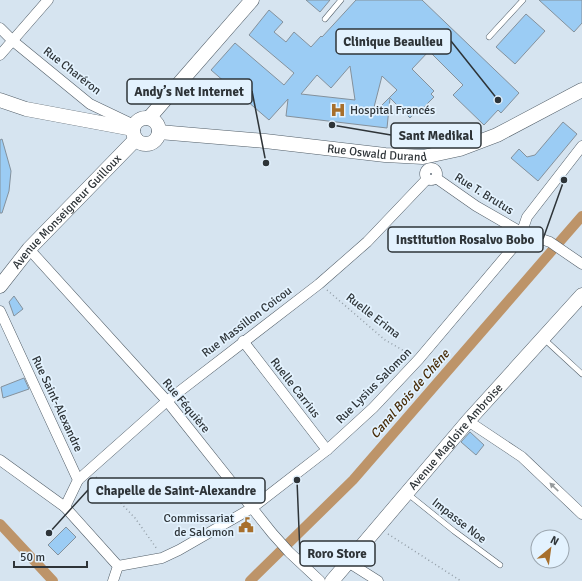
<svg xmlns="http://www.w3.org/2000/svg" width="582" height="581" viewBox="0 0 582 581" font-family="Signika,sans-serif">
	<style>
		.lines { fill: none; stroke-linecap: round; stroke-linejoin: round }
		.canal { stroke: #bd9469; stroke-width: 10 }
		.building { fill: #9bccf4; stroke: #84919c; fill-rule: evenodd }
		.lane-casing { stroke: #525e68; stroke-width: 6 }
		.street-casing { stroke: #525e68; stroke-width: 11 }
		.secondary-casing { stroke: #525e68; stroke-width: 15 }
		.path { stroke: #929da6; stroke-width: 1.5; stroke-dasharray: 1 3; stroke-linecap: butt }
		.lane { stroke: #fff; stroke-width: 5 }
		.street { stroke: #fff; stroke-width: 10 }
		.secondary { stroke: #fff; stroke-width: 14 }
		.oneway { fill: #969a9c }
		.labels { text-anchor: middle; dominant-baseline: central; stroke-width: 3.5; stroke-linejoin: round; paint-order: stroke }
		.street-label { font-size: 12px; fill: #2e3438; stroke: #e3f2fe }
		.poi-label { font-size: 12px; fill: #2e3438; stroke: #e3f2fe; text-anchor: start }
		.water-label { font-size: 13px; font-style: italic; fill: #472b06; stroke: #e3f2fe }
		.leader { fill: none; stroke: #2e3438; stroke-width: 1.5 }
		.callout-dot { fill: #2e3438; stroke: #e3f2fe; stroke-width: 1.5 }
		.callout { fill: #e3f2fe; stroke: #2e3438; stroke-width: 1.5 }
		.callout-label { font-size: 13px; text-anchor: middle; font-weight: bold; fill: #2e3438 }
	</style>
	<rect width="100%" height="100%" fill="#d6e4f0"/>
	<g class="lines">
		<!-- canal -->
		<g class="canal">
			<path d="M0,524l53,57"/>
			<path d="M250,581l103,-101 229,-264"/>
		</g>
	</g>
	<!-- building -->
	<g class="building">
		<path d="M306,0h24l-10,12z"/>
		<path d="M356,0h66l97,93 -18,20 -3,-3 -14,15 -31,-30 10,-10 -34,-34 -17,18 22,22 -3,3 3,3 -13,13 -2,-2 -9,10 -20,-20 -3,30 -101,-12 2,-17 -19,21 -58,-50 24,-27 49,42 10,-12 -45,-38 20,-25 14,12 -9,10 12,10 8,-10 17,15 10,-11 1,1zM350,66l5,34 -54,-6 16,-19 14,13zM382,76l15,14 -25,25z"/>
		<path d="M539,0h43v23l-8,9z"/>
		<path d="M526,14l19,17 -30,33 -19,-17z"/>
		<path d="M563,122l14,12 -39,47 -27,-23 8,-9 8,8 8,-2z"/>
		<path d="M2,139l9,32 -2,20 -7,22h-2v-73z"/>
		<path d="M14,296l9,13 -9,7 -5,-14z"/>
		<path d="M24,378l5,11 -26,9 -2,-11z"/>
		<path d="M470,432l14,13 -8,10 -15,-13z"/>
		<path d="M66,527l10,10 -18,18 -10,-10z"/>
	</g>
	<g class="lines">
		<!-- lane casing -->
		<g class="lane-casing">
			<g id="lane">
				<path d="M325,19l16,-19"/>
				<path d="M489,37l34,-37"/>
				<path d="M543,338l39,36"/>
				<path d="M408,494l46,37 46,34"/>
			</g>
		</g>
		<!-- street casing -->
		<g class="street-casing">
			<g id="street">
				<path d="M0,28l13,13 77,63 44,21"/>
				<path d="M0,55l48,-55"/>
				<circle cx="431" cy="174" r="6"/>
				<path d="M436,178l40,28 45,26 29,10 32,22"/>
				<path d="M29,249l138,152 105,132 17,19 31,29"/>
				<path d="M0,311l78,169 -13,27"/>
				<path d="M243,341l84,109"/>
				<path d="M468,421l54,36 60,57"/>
				<path d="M0,460l65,47 53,59 -5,15"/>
				<path d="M78,480l89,-79 152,-117 48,-42 60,-63"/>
				<path d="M348,562l30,19"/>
				<path d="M118,566l44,-8 17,-8 73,-42 75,-58 46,-42 46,-49 92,-109 8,-10 8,-23 55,-71"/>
			</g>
		</g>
		<!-- secondary casing -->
		<g class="secondary-casing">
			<g id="secondary">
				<path d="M0,100l26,9 107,20"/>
				<circle cx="146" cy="131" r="13"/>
				<path d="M149,118l103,-118"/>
				<path id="s1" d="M159,132l106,9 120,14 38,2 37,-8 37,-14 85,-45"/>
				<path id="s2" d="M0,286l29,-37 107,-110"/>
				<path id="s3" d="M332,581l136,-160 114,-126"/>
			</g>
		</g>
		<!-- path -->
		<g class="path">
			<path d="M327,290l58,50 26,15"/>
			<path d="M96,477l39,41 22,31"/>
			<path d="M388,534l73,47"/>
		</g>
		<!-- lane -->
		<use href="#lane" class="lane"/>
		<!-- street -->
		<use href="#street" class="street"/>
		<!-- secondary -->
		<use href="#secondary" class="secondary"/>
	</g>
	<!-- one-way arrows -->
	<defs><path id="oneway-solid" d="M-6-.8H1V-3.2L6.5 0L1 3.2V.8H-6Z"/></defs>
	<use class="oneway" href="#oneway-solid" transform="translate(554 487) rotate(-136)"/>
	<!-- icons -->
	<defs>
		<g id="hospital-bare" transform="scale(1.2)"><path d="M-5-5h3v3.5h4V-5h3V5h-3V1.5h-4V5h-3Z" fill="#a76f2c" stroke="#e3f2fe" stroke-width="2.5" paint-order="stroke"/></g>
		<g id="civic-bare" transform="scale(1.2)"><path d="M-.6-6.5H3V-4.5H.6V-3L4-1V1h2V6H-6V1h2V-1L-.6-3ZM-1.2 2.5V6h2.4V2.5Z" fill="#a76f2c" stroke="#e3f2fe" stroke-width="2.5" paint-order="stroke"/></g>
	</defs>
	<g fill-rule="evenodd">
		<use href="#hospital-bare" x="338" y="110"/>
		<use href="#civic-bare" x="246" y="525"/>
	</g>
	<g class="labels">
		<!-- street labels -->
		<g class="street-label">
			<text transform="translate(72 71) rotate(38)">Rue Charéron</text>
			<text stroke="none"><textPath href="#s1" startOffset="219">Rue Oswald Durand</textPath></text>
			<text transform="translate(484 194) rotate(32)">Rue T. Brutus</text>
			<text stroke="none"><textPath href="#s2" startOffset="100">Avenue Monseigneur Guilloux</textPath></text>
			<text transform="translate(373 316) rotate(38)">Ruelle Erima</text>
			<text transform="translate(247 322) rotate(-37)">Rue Massillon Coicou</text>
			<text transform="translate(374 386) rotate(-45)">Rue Lysius Salomon</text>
			<text transform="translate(295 388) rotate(52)">Ruelle Carrius</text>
			<text transform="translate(57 404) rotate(65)">Rue Saint-Alexandre</text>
			<text transform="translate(186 406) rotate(50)">Rue Féquière</text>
			<text stroke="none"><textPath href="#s3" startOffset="190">Avenue Magloire Ambroise</textPath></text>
			<text transform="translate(459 521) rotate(38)">Impasse Noe</text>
		</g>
		<!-- poi labels -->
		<g class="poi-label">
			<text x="350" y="110">Hospital Francés</text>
			<text x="234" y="518" text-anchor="end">Commissariat<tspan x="234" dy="14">de Salomon</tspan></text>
		</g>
		<!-- water labels -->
		<g class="water-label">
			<text transform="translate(410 394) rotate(-49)">Canal Bois de Chêne</text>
		</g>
	</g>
	<!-- callouts -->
	<path class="leader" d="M498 100L451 41M266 163L252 91M332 125L391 135M564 180L543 239M49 533L88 490M297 480L300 554"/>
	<g class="callout-dot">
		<circle cx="498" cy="100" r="4"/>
		<circle cx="266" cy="163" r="4"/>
		<circle cx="332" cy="125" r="4"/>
		<circle cx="564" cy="180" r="4"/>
		<circle cx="49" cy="533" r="4"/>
		<circle cx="297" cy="480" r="4"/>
	</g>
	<g class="callout">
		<rect x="336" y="29" width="115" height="25" rx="4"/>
		<rect x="127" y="79" width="125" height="25" rx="4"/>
		<rect x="391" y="123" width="90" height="25" rx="4"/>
		<rect x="388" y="227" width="155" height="25" rx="4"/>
		<rect x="88" y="478" width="177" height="25" rx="4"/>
		<rect x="300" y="541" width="75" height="25" rx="4"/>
	</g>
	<g class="callout-label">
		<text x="393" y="46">Clinique Beaulieu</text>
		<text x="189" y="96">Andy’s Net Internet</text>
		<text x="436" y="140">Sant Medikal</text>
		<text x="465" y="244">Institution Rosalvo Bobo</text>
		<text x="176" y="495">Chapelle de Saint-Alexandre</text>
		<text x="337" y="558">Roro Store</text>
	</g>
	<!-- north arrow -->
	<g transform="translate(550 549) rotate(29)"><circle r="19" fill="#e3f2fe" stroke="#9ba6af"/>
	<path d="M0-3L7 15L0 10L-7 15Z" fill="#a76f2c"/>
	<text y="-6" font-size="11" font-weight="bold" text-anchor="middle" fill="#2e3438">N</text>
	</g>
	<!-- scale -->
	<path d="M14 561v6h73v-6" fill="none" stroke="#2e3438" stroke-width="2"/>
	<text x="20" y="561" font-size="12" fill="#2e3438" stroke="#e3f2fe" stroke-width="3" paint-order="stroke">50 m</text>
</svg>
